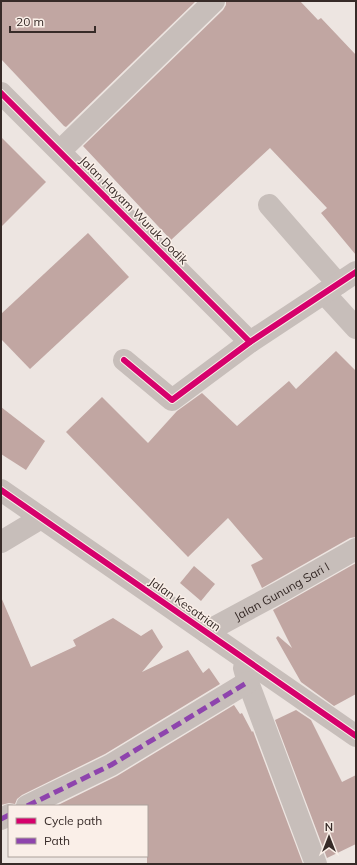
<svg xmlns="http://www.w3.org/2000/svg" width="357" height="865" viewBox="0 0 357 865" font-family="Mulish,sans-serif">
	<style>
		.building { fill: #c1a6a2 }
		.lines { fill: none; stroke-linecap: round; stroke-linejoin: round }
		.minor { stroke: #c7beba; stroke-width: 22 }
		.quiet { stroke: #8e44ad; stroke-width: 5; stroke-dasharray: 10 5; stroke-linecap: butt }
		.cycleway-casing { stroke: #faefe8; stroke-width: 8 }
		.cycleway { stroke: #d6006c; stroke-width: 6 }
		.labels { text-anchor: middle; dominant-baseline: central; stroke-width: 3; stroke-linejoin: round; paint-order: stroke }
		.street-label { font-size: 12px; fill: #372b28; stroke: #faefe8 }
	</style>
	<rect width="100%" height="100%" fill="#ede5e1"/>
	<!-- building -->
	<g class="building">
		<path d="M1,1h195l-130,126 -2,-1 -63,-67z"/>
		<path d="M226,1h74l18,19 3,-2 35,37v200l-35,-42 6,-5 -57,-60 -99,92 -88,-94 140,-136 3,-5z"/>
		<path d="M1,137l45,45 -45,45z"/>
		<path d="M88,233l41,44 -99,92 -29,-30v-25z"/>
		<path d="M336,351l20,20v166l-6,1 -88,50 -11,-23 12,-6 -35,-41 -40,39 -122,-125 36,-35 46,46 29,-32 25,-18 35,33 52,-45 7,8z"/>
		<path d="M1,407l44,34 -19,29 -25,-16z"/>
		<path d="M356,563v131l-22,12 -33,-24 -25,-44 2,-2 14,12 -19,-38z"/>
		<path d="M194,566l21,18 -14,17 -21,-18z"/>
		<path d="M1,597l30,70 45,-21 -3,-6 40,-22 28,18 11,-7 11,18 -21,25 46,-22 15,23 6,-5 11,16 -115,70 -83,41 -5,4 -2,5 -6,-1 -8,2z"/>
		<path d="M234,705l6,9 2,-1 10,19 1,-1 50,133h-156v-58h-91l61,-30z"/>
		<path d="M296,710l15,10 31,62 14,-7v69l-29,14 -52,-138z"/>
	</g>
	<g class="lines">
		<!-- minor -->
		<g class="minor">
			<path d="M1,93l249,249"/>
			<path d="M60,151l154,-150"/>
			<path d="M269,205l69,79"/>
			<path d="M324,293l32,35"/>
			<path d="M124,360l48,40 78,-58 106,-70"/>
			<path d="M1,490l355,246"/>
			<path d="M1,542l40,-24"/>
			<path id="s1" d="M206,632l74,-40 76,-43"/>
			<path d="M244,668l4,14 68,182"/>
			<path d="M27,806l84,-41 137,-83"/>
			<path d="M1,819l8,-4"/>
		</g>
		<!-- quiet -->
		<g class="quiet">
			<path d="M27,806l84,-41 137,-83"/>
			<path d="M1,819l8,-4"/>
		</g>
		<!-- cycleway casing -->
		<g class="cycleway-casing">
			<g id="cycleway">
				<path d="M1,93l249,249"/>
				<path d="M124,360l48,40 78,-58 106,-70"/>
				<path d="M1,490l355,246"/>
			</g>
		</g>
		<!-- cycleway -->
		<use href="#cycleway" class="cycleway"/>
	</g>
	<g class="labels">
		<!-- street labels -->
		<g class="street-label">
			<text transform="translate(134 210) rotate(45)">Jalan Hayam Wuruk Dodik</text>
			<text stroke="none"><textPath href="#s1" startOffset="86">Jalan Gunung Sari I</textPath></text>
			<text transform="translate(185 604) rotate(35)">Jalan Kesatrian</text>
		</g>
	</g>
	<!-- border -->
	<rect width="357" height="865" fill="none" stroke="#372b28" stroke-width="4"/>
	<!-- legend -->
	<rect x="8" y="805" width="140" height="52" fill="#faefe8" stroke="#aca19b"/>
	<rect x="16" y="818" width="20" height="6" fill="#d6006c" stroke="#aca19b"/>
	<text x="44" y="825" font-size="12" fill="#372b28">Cycle path</text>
	<rect x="16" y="838" width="20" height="6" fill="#8e44ad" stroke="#aca19b"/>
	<text x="44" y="845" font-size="12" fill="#372b28">Path</text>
	<!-- north arrow -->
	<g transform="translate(329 837)" stroke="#faefe8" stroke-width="3" paint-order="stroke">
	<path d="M0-3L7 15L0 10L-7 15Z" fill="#372b28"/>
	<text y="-6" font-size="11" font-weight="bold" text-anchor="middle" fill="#372b28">N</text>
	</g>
	<!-- scale -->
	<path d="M10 26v6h85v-6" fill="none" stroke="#372b28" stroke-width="2"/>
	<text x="16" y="26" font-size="12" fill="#372b28" stroke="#faefe8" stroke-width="3" paint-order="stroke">20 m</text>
</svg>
